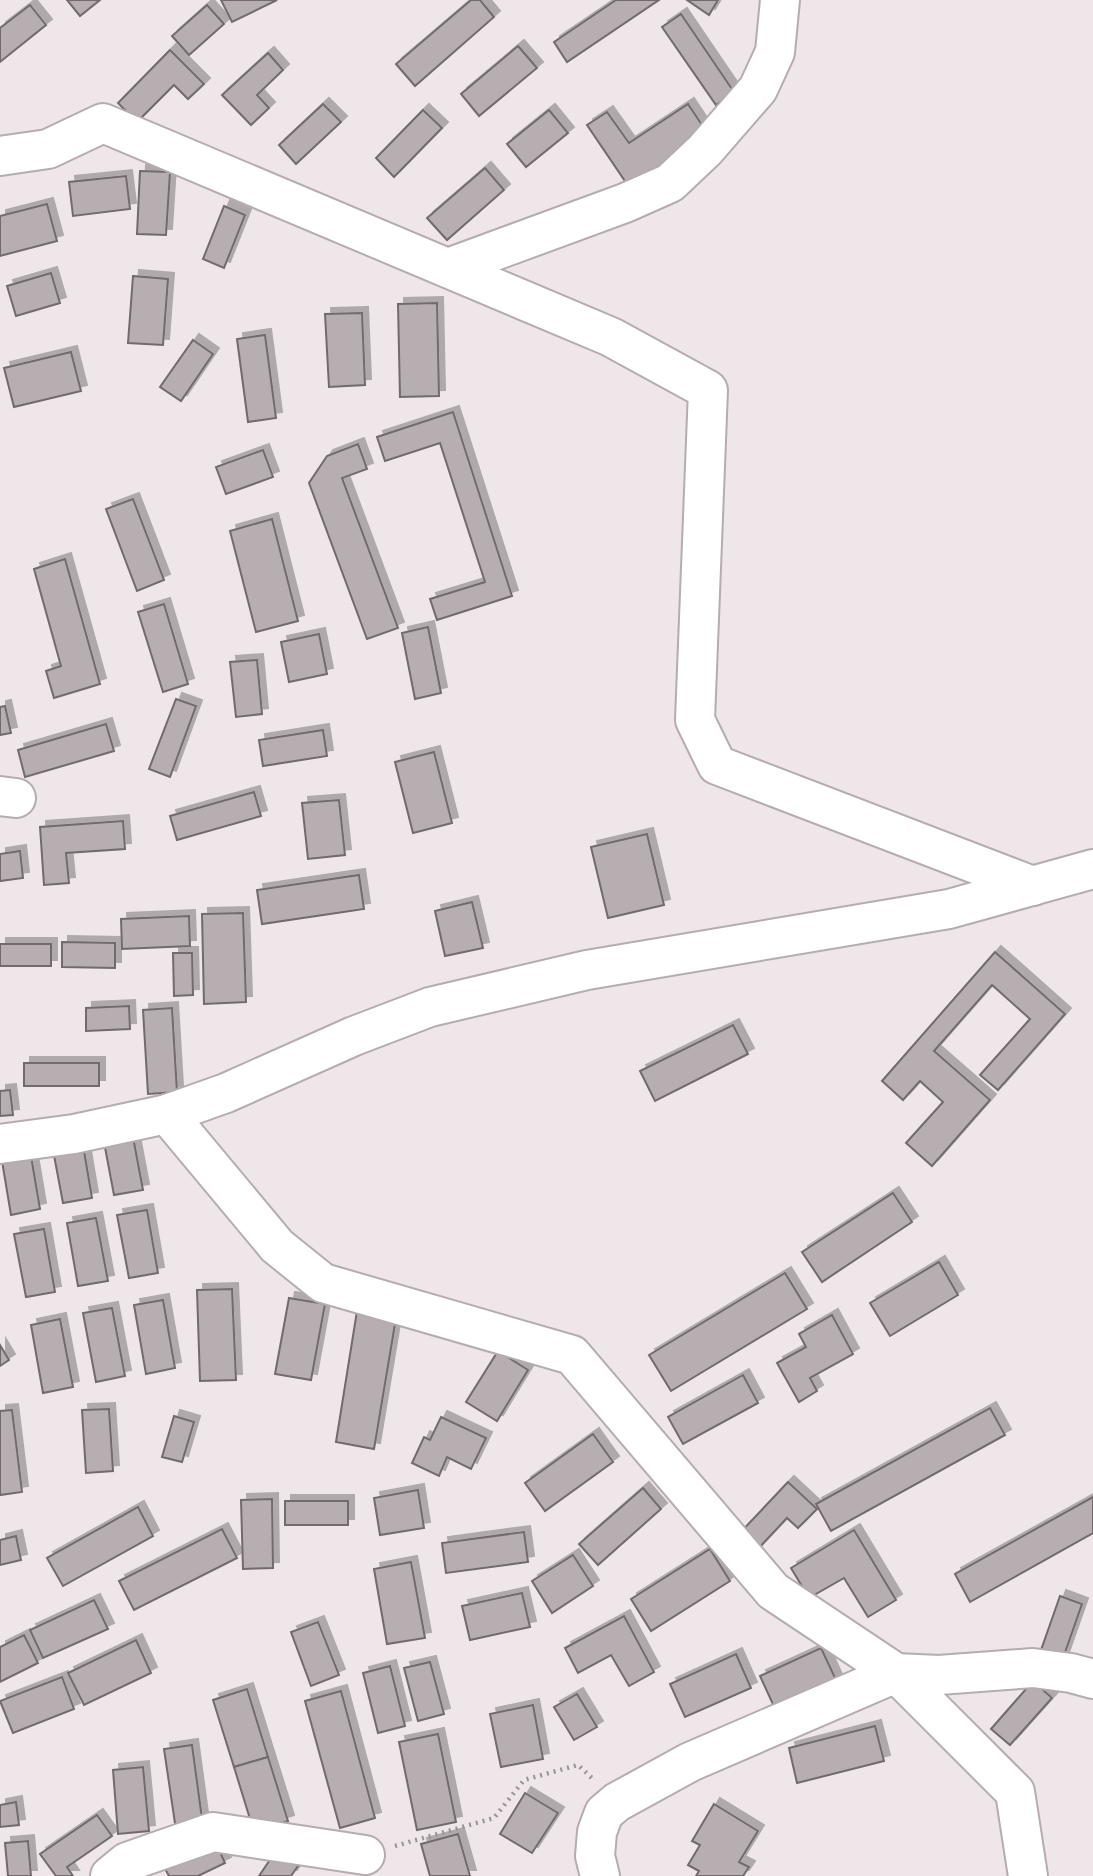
<svg xmlns="http://www.w3.org/2000/svg" width="1093" height="1876" viewBox="0 0 1093 1876" font-family="'IBM Plex Serif',serif">
	<style>
		.building { fill: #b6aeb0; stroke: #726b6d; stroke-width: 2; filter: url(#shadow) }
		.lines { fill: none; stroke-linecap: round; stroke-linejoin: round }
		.minor-casing { stroke: #b5acaf; stroke-width: 42 }
		.path { stroke: #999395; stroke-width: 4.5; stroke-dasharray: 2 5; stroke-linecap: butt }
		.minor { stroke: #fff; stroke-width: 38 }
	</style>
	<defs>
		<filter id="shadow"><feDropShadow dx="6" dy="-6" stdDeviation="0" flood-color="#0004"/></filter>
	</defs>
	<rect width="100%" height="100%" fill="#efe6e9"/>
	<!-- building -->
	<g class="building">
		<path d="M67,0h33l-20,16z"/>
		<path d="M221,0h56l-45,22z"/>
		<path d="M471,0h9l14,17 -79,69 -19,-22z"/>
		<path d="M616,0h43l-92,62 -13,-20z"/>
		<path d="M687,0h31l-9,15z"/>
		<path d="M30,5l16,20 -46,37v-34z"/>
		<path d="M207,5l17,19 -35,31 -17,-19z"/>
		<path d="M681,14l53,78 -18,13 -54,-78z"/>
		<path d="M518,46l19,22 -58,48 -18,-22z"/>
		<path d="M170,50l34,34 -16,15 -14,-14 -37,37 -19,-19z"/>
		<path d="M268,53l15,17 -26,25 12,13 -18,17 -29,-30z"/>
		<path d="M323,104l18,18 -45,42 -17,-19z"/>
		<path d="M688,104l20,30 -79,53 -42,-62 20,-13 22,31z"/>
		<path d="M423,110l19,18 -48,49 -18,-19z"/>
		<path d="M549,110l19,23 -42,34 -19,-23z"/>
		<path d="M485,168l19,22 -57,50 -20,-22z"/>
		<path d="M140,171l30,1 -4,63 -29,-1z"/>
		<path d="M126,176l4,33 -57,7 -4,-34z"/>
		<path d="M47,204l10,37 -57,15v-40z"/>
		<path d="M224,206l21,9 -21,53 -21,-9z"/>
		<path d="M51,273l9,30 -44,13 -9,-30z"/>
		<path d="M133,276l35,3 -5,66 -35,-2z"/>
		<path d="M437,303l2,93 -39,1 -2,-93z"/>
		<path d="M362,313l3,72 -36,2 -4,-73z"/>
		<path d="M265,335l11,83 -28,4 -11,-83z"/>
		<path d="M193,340l20,14 -32,47 -21,-14z"/>
		<path d="M71,352l10,39 -67,16 -10,-39z"/>
		<path d="M453,412l59,184 -75,24 -7,-21 55,-17 -45,-139 -55,18 -8,-24z"/>
		<path d="M358,444l9,25 -25,9 56,150 -31,11 -58,-156 18,-27z"/>
		<path d="M263,450l10,27 -47,17 -10,-27z"/>
		<path d="M133,499l31,81 -27,11 -31,-82z"/>
		<path d="M272,519l26,102 -42,11 -26,-101z"/>
		<path d="M65,559l35,125 -46,14 -8,-27 15,-5 -27,-97z"/>
		<path d="M164,604l24,80 -25,8 -25,-80z"/>
		<path d="M428,627l13,66 -26,6 -13,-66z"/>
		<path d="M319,634l8,40 -38,8 -8,-40z"/>
		<path d="M257,660l5,54 -26,3 -6,-55z"/>
		<path d="M176,699l20,7 -26,71 -21,-8z"/>
		<path d="M5,706l6,27 -11,2v-28z"/>
		<path d="M106,724l8,27 -89,26 -7,-27z"/>
		<path d="M323,730l4,26 -64,10 -4,-26z"/>
		<path d="M434,752l18,71 -39,10 -18,-71z"/>
		<path d="M254,792l7,24 -84,24 -7,-24z"/>
		<path d="M339,800l6,55 -37,4 -6,-56z"/>
		<path d="M123,821l2,28 -59,4 3,30 -25,2 -4,-58z"/>
		<path d="M647,834l17,71 -56,13 -17,-71z"/>
		<path d="M20,851l3,27 -23,3v-27z"/>
		<path d="M359,875l5,34 -102,15 -5,-34z"/>
		<path d="M472,902l11,46 -38,8 -10,-45z"/>
		<path d="M243,913l3,89 -42,2 -2,-90z"/>
		<path d="M189,916l1,30 -68,3 -1,-30z"/>
		<path d="M62,942l53,1v25l-53,-1z"/>
		<rect x="0" y="944" width="51" height="22"/>
		<path d="M995,952l70,62 -67,76 -18,-15 50,-56 -38,-34 -58,66 56,49 -58,66 -26,-23 37,-41 -23,-21 -17,19 -21,-19z"/>
		<path d="M173,953h19l1,42 -19,1z"/>
		<path d="M129,1006l1,23 -44,2v-23z"/>
		<path d="M172,1008l5,84 -29,2 -5,-84z"/>
		<path d="M733,1025l15,29 -93,47 -15,-30z"/>
		<rect x="24" y="1063" width="75" height="23"/>
		<path d="M10,1090l3,25 -13,1v-25z"/>
		<path d="M133,1137l10,53 -29,5 -10,-53z"/>
		<path d="M83,1145l9,53 -29,5 -10,-53z"/>
		<path d="M31,1156l9,53 -29,6 -9,-54z"/>
		<path d="M893,1193l19,29 -90,60 -20,-30z"/>
		<path d="M147,1210l11,63 -29,5 -12,-63z"/>
		<path d="M96,1218l12,63 -30,5 -11,-63z"/>
		<path d="M44,1229l11,63 -29,5 -12,-63z"/>
		<path d="M939,1262l19,33 -68,41 -20,-33z"/>
		<path d="M785,1273l22,36 -136,82 -22,-36z"/>
		<path d="M232,1289l4,91 -36,1 -3,-91z"/>
		<path d="M289,1298l36,6 -14,76 -36,-6z"/>
		<path d="M163,1300l12,68 -29,6 -12,-69z"/>
		<path d="M112,1308l13,68 -29,6 -13,-69z"/>
		<path d="M357,1311l39,7 -22,131 -38,-7z"/>
		<path d="M832,1315l21,39 -43,24 7,13 -18,11 -22,-39 29,-16 -7,-13z"/>
		<path d="M60,1319l13,68 -30,6 -12,-68z"/>
		<path d="M0,1345l9,15 -9,6z"/>
		<path d="M498,1351l30,19 -31,51 -31,-19z"/>
		<path d="M743,1375l15,28 -75,41 -15,-27z"/>
		<path d="M990,1408l15,27 -174,96 -15,-27z"/>
		<path d="M109,1409l4,62 -27,2 -4,-63z"/>
		<path d="M12,1410l10,82 -22,3v-84z"/>
		<path d="M174,1416l20,6 -12,40 -20,-5z"/>
		<path d="M441,1417l45,21 -15,31 -24,-12 -8,19 -27,-13 12,-26 6,3z"/>
		<path d="M593,1434l20,28 -68,49 -20,-28z"/>
		<path d="M788,1482l29,27 -19,19 -11,-10 -32,34 -17,-17z"/>
		<path d="M643,1488l18,21 -63,56 -19,-21z"/>
		<path d="M418,1490l6,38 -44,7 -6,-37z"/>
		<path d="M1093,1497v36l-123,69 -15,-28z"/>
		<path d="M272,1499l1,69 -30,1 -2,-69z"/>
		<rect x="285" y="1501" width="63" height="24"/>
		<path d="M138,1507l15,29 -90,50 -16,-28z"/>
		<path d="M222,1529l15,29 -103,52 -15,-29z"/>
		<path d="M854,1530l42,70 -28,17 -24,-39 -35,20 -18,-30z"/>
		<path d="M524,1532l4,30 -82,11 -4,-30z"/>
		<path d="M16,1536l5,24 -21,5v-25z"/>
		<path d="M710,1549l20,32 -79,50 -20,-32z"/>
		<path d="M573,1555l20,31 -41,27 -20,-32z"/>
		<path d="M411,1562l14,76 -38,6 -13,-75z"/>
		<path d="M522,1593l8,34 -60,13 -8,-34z"/>
		<path d="M1060,1596l22,8 -20,57 -22,-8z"/>
		<path d="M94,1600l14,29 -65,29 -13,-28z"/>
		<path d="M624,1616l30,56 -25,14 -18,-31 -33,18 -13,-25z"/>
		<path d="M318,1622l21,53 -28,11 -20,-54z"/>
		<path d="M24,1635l14,28 -38,19v-35z"/>
		<path d="M136,1640l15,33 -67,32 -16,-32z"/>
		<path d="M821,1648l16,34 -61,29 -16,-35z"/>
		<path d="M736,1654l15,34 -66,29 -15,-33z"/>
		<path d="M430,1662l14,52 -26,7 -14,-53z"/>
		<path d="M390,1666l15,60 -27,7 -15,-60z"/>
		<path d="M62,1677l12,32 -61,24 -13,-32z"/>
		<path d="M1033,1681l19,17 -42,47 -19,-16z"/>
		<path d="M247,1689l21,68 -34,10 -21,-67z"/>
		<path d="M341,1691l34,127 -35,10 -35,-127z"/>
		<path d="M577,1694l20,33 -23,13 -20,-33z"/>
		<path d="M533,1705l10,54 -42,8 -11,-53z"/>
		<path d="M875,1726l9,35 -87,22 -8,-35z"/>
		<path d="M438,1734l18,88 -39,8 -18,-88z"/>
		<path d="M192,1745l11,81 -27,4 -12,-81z"/>
		<path d="M268,1757l20,64 -34,11 -20,-65z"/>
		<path d="M143,1767l6,64 -31,3 -5,-64z"/>
		<path d="M525,1793l33,20 -26,40 -32,-19z"/>
		<path d="M16,1802l3,23 -19,2v-22z"/>
		<path d="M714,1804l44,27 -19,31 10,5 -6,9h-47l3,-5 -11,-6 12,-20 -8,-4z"/>
		<path d="M97,1815l15,21 -45,31 6,9h-17l-16,-22z"/>
		<path d="M458,1834l12,42h-40l-9,-32z"/>
		<path d="M28,1841l3,35h-23l-3,-33z"/>
		<path d="M215,1841l10,22 -27,13h-29l-6,-11z"/>
		<path d="M278,1848l22,15 -9,13h-32z"/>
	</g>
	<g class="lines">
		<!-- minor casing -->
		<g class="minor-casing">
			<g id="minor">
				<path d="M0,156l48,-7 55,-26 508,214 97,53 -13,330 22,45 316,121"/>
				<path d="M448,268l177,-65 45,-20 35,-33 53,-61 17,-37 5,-52"/>
				<path d="M0,796l16,2"/>
				<path d="M167,1114l110,132 46,37 249,72 201,236 123,82 119,119 13,84"/>
				<path d="M0,1144l74,-10 93,-20 59,-21 128,-57 76,-29 157,-37 362,-61 144,-40"/>
				<path d="M110,1876l17,-14 86,-30 152,23"/>
				<path d="M600,1876l-5,-20 2,-24 7,-19 13,-11 73,-40 206,-89 43,2 94,-7 38,5 22,6"/>
			</g>
		</g>
		<!-- path -->
		<path class="path" d="M395,1846l99,-28 30,-38 54,-15 15,14"/>
		<!-- minor -->
		<use href="#minor" class="minor"/>
	</g>
</svg>
